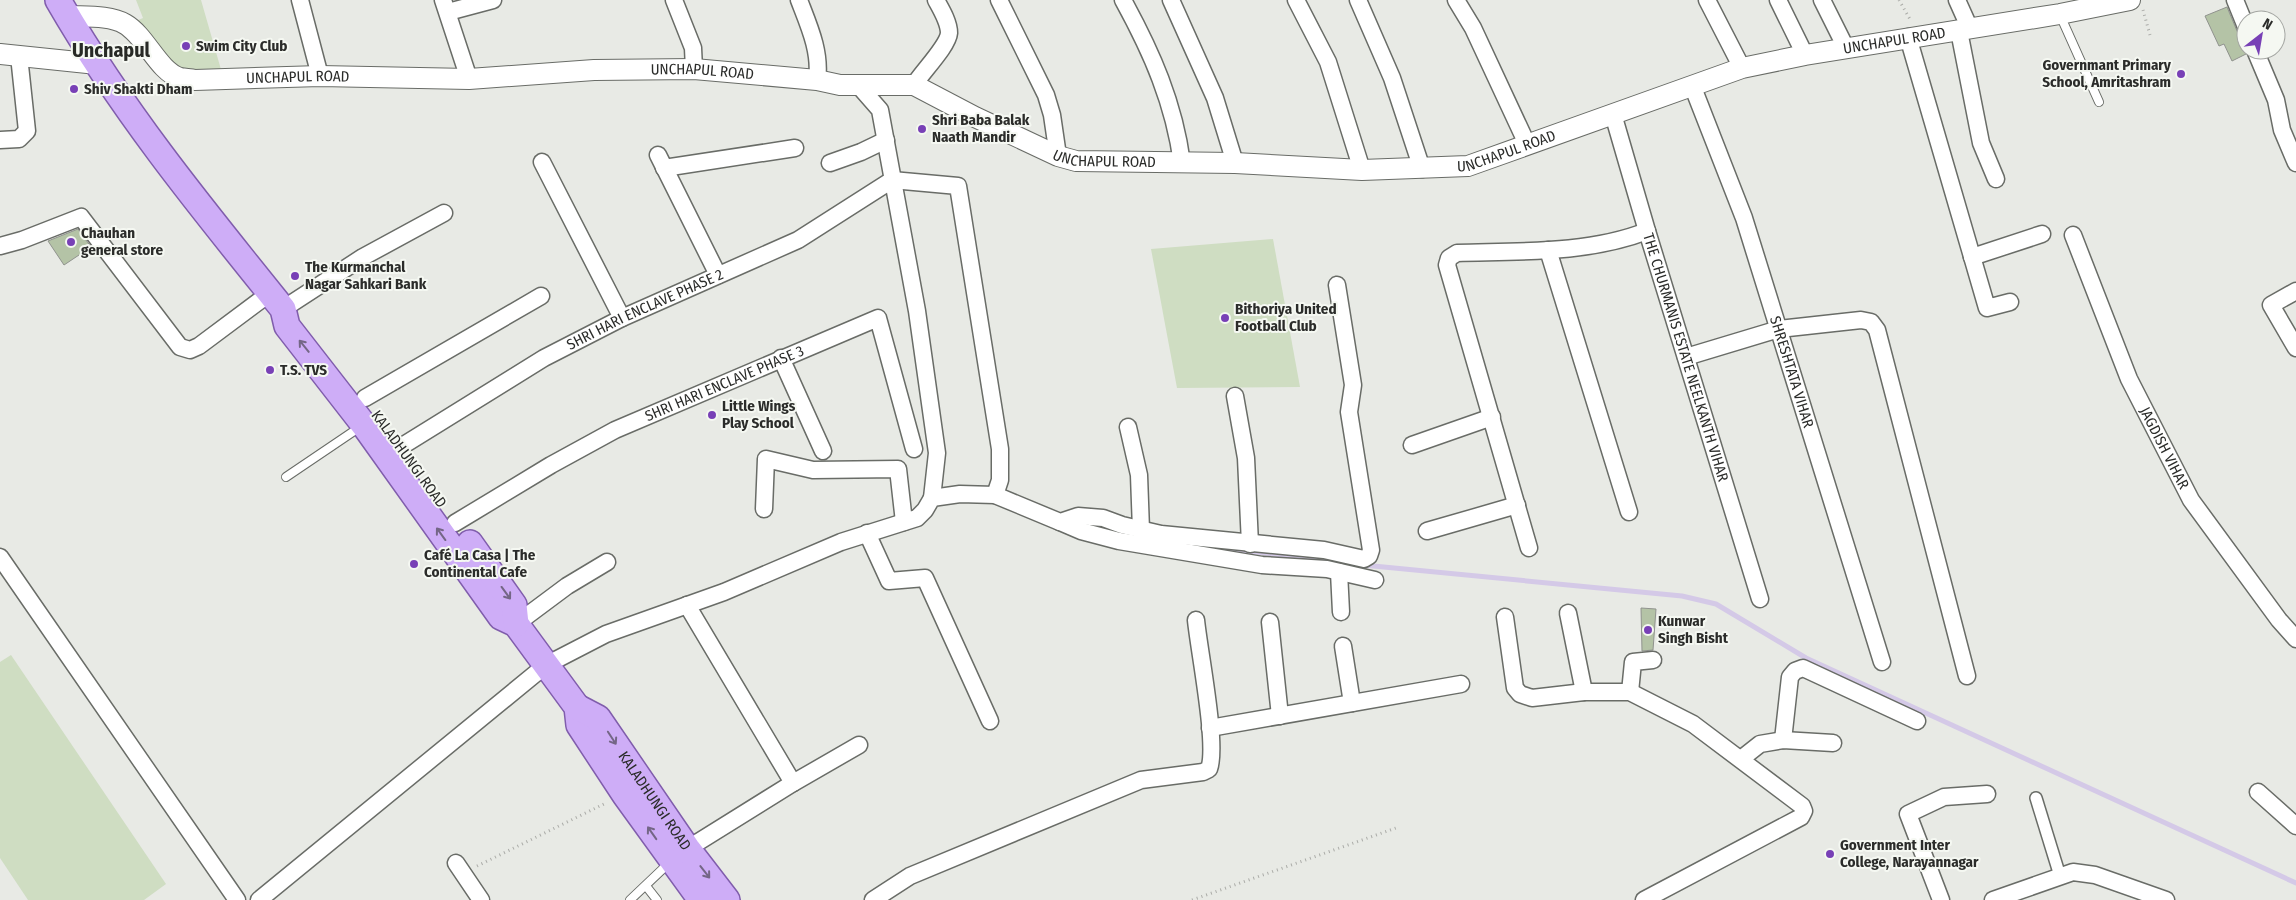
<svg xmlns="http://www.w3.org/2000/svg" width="2296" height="900" viewBox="0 0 2296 900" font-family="'Fira Sans Condensed',sans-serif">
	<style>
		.green { fill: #cfddc2 }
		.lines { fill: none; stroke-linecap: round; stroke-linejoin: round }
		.stream { stroke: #d4c9e7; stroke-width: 5 }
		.building { fill: #b4c3a6; stroke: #90938e }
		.service-casing { stroke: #696c67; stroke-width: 10 }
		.pedestrian-casing { stroke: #696c67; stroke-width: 14 }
		.minor-casing { stroke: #696c67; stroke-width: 19 }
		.tertiary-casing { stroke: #696c67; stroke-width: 22 }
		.primary-casing { stroke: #805dac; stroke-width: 28 }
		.path { stroke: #abaca8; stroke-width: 3; stroke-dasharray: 1 4; stroke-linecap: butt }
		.service { stroke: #fff; stroke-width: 8 }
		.pedestrian { stroke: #fff; stroke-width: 11 }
		.minor { stroke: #fff; stroke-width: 16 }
		.tertiary { stroke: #fff; stroke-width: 20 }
		.primary { stroke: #ceadf7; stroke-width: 25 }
		.oneway { stroke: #746686 }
		.poi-dot { fill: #7840b6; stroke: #f5f8f2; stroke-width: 2 }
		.labels { text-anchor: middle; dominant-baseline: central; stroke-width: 4; stroke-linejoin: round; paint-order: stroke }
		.street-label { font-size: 15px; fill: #2b2c2a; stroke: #f5f8f2 }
		.poi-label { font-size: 15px; font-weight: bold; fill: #2b2c2a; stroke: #f5f8f2; text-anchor: start }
		.district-label { font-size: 20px; font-weight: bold; fill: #282a26; stroke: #f5f8f2 }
	</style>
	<rect width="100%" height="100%" fill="#e8eae5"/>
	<!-- green -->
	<g class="green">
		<path d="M136,0h65l21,73h-35l-13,-8 -38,-44 7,-3z"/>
		<path d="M1273,239l27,148 -123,1 -26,-139z"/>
		<path d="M11,655l155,229 -22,16h-116l-28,-42v-196z"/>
	</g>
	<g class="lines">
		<!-- stream -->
		<g class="stream">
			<path d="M1098,527l21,5"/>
			<path d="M1229,549l116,13"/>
			<path d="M1363,565l319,31 34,8 90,54 490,225"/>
		</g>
	</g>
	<!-- building -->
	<g class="building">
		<path d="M2227,7l10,24 9,13v10l-14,7 -8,-17 -5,2 -14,-30z"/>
		<path d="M78,229l13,18 -27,18 -16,-24z"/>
		<path d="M1641,608l15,1 -3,41 -11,1z"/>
	</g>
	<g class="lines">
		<!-- service casing -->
		<g class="service-casing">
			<g id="service">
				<path d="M2060,15l39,87"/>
				<path d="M286,477l74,-50"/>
				<path d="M646,886l11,14"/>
				<path d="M630,900l40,-38"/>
			</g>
		</g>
		<!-- pedestrian casing -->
		<g class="pedestrian-casing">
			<path id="pedestrian" d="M2036,798l24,78"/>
		</g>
		<!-- minor casing -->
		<g class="minor-casing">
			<g id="minor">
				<path d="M300,0l20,76"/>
				<path d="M443,0l26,79"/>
				<path d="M674,0l19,48 1,21"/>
				<path d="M799,0c10,26 22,52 18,80"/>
				<path d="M999,0l47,95 6,20 6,41"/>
				<path d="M1123,0c29,53 51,103 59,163"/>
				<path d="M1171,0l44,98 20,65"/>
				<path d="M1296,0l32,62 34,108"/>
				<path d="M1358,0l34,78 30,91"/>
				<path d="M1456,0l17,28 54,116"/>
				<path d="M1707,0l35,68"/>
				<path d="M1778,0l27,55"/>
				<path d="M1822,0l24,48"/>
				<path d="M1957,0l13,29"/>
				<path d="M2235,0l11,27"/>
				<path d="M448,12l45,-12"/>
				<path d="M1959,31l22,112 15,36"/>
				<path d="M1908,37l79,271 23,-6"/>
				<path d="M2255,50l21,50 6,30 14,33"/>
				<path d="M914,85c8,-13 34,-39 35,-52 0,-11 -8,-24 -13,-33"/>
				<path id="s1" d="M1692,85l52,133 138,444"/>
				<path d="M859,86l21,24 37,201 20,142 -5,45"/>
				<path id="s2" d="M1613,114l34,117 113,368"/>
				<path d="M0,140l19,-1 8,-8 -8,-75"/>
				<path d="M658,155l60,120"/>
				<path d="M542,162l80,156"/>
				<path d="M830,163l31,-11 25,-12"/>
				<path d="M664,168l131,-20"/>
				<path id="s3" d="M2073,235l56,144 62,121 88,120 17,19"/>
				<path d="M0,246l22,-6 59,-23 99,130 10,3 9,-4 71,-53"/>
				<path d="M1548,250l81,262"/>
				<path d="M1972,257l70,-23"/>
				<path d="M2296,291l-25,14 25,43"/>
				<path d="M283,309l80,-52 81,-44"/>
				<path d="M1686,357l93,-28 82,-9 10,2 6,8 90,346"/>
				<path d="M781,358l42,93"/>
				<path d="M1235,396l11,62 4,86"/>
				<path d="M365,398l176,-102"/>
				<path d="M1128,427l11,48 2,55"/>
				<path d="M1412,445l80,-28"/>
				<path id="s4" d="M386,456l158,-98 78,-40 176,-78 94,-60 66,6 42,263v31l-5,15"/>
				<path d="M764,509l2,-50 47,11 85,-1 6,53"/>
				<path d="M1060,522l21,9 38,10 143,24 65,4 48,11"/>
				<path id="s5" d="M455,523l96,-58 64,-35 263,-112 36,131"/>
				<path d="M1427,531l90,-26"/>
				<path d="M867,533l22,48 36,-3 65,143"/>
				<path d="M1529,548l-82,-283 2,-7 8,-5c62,-2 131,1 190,-22"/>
				<path d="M0,557l237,343"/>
				<path d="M1339,572l2,40"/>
				<path d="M687,605l106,178"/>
				<path d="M1568,613l16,79"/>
				<path d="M1505,617l10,71 5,6 12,4 52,-6h46l63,32 109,82 2,5 -3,6 -157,83"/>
				<path d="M1270,622l10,94"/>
				<path d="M516,624l51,-38 40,-24"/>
				<path d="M1343,646l9,57"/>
				<path d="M1630,692l3,-30 20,-2"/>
				<path d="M1210,728l251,-44"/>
				<path d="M1783,740l7,-63 5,-6 8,-3 114,53"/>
				<path d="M1741,759l19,-15 23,-4 50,3"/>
				<path d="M2258,792l38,34"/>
				<path d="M679,854l114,-71 66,-38"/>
				<path d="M456,863l25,37"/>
				<path d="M259,900l287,-235 60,-31 118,-42 117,-50 76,-24 8,-8 7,-12 28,-4 35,1 65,27 18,-6 25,2 19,7 39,9 163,16 40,9 5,-3 2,-6 -22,-138 4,-27 -16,-100"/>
				<path d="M873,900l37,-24 231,-96 62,-8 6,-3c9,-24 -10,-118 -13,-149"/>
				<path d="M1941,900l-33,-86 36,-17 43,-3"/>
				<path d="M1993,900l80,-28 22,3 71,25"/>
			</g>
		</g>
		<!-- tertiary casing -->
		<g class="tertiary-casing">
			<g id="tertiary">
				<path id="s6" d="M68,16c17,1 42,-1 57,8 21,12 33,47 55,54 4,1 10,1 15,2l125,-4 149,3 125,-9 100,-1 123,11 23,5h74l61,32 83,39 18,5 159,2 127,7 106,-4 274,-98 63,-13 255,-41 70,-14"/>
				<path d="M0,54l97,10"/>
			</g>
		</g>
		<!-- primary casing -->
		<g class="primary-casing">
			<g id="primary">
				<path d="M58,0c64,111 145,210 225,309l4,17 77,99 137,192 15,7 61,83 2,18 46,70 76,105"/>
				<path d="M470,543l44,62 2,19"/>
				<path id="s7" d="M577,707l21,11 89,130 40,52"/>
			</g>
		</g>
		<!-- path -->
		<g class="path">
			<path d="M1899,0l12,21"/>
			<path d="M2143,10l7,25"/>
			<path d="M477,866l129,-63"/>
			<path d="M1192,900l204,-72"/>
		</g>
		<!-- service -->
		<use href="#service" class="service"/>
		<!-- pedestrian -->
		<use href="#pedestrian" class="pedestrian"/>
		<!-- minor -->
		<use href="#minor" class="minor"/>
		<!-- tertiary -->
		<use href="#tertiary" class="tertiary"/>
		<!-- primary -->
		<use href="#primary" class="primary"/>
	</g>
	<!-- one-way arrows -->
	<defs><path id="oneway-shaft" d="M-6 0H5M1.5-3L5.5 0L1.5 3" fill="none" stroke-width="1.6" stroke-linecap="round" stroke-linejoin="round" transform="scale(1.25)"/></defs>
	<g class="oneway">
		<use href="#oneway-shaft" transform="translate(304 346) rotate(-129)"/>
		<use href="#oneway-shaft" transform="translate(441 534) rotate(-126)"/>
		<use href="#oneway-shaft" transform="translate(506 593) rotate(54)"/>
		<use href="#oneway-shaft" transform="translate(612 738) rotate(57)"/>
		<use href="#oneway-shaft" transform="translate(652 833) rotate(-125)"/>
		<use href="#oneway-shaft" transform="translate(705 872) rotate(52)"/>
	</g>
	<!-- markers -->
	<g class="poi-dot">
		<circle cx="186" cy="46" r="5"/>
		<circle cx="2181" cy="74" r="5"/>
		<circle cx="74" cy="89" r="5"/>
		<circle cx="922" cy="129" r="5"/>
		<circle cx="71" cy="242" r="5"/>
		<circle cx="295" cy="276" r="5"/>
		<circle cx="1225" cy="318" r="5"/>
		<circle cx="270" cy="370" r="5"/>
		<circle cx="712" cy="415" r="5"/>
		<circle cx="414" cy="564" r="5"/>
		<circle cx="1648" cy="630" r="5"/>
		<circle cx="1830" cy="854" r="5"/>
	</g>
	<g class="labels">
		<!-- street labels -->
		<g class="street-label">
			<text stroke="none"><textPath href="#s6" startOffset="1889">UNCHAPUL ROAD</textPath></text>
			<text stroke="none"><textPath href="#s6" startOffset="659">UNCHAPUL ROAD</textPath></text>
			<text stroke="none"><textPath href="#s6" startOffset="254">UNCHAPUL ROAD</textPath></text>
			<text stroke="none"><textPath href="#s6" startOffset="1484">UNCHAPUL ROAD</textPath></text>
			<text stroke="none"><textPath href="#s6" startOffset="1079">UNCHAPUL ROAD</textPath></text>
			<text stroke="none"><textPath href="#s4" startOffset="298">SHRI HARI ENCLAVE PHASE 2</textPath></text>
			<text stroke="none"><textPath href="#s2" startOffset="254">THE CHURMANIS ESTATE NEELKANTH VIHAR</textPath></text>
			<text stroke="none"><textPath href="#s1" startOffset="304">SHRESHTATA VIHAR</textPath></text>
			<text stroke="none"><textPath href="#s5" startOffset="304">SHRI HARI ENCLAVE PHASE 3</textPath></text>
			<text stroke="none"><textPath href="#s3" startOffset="232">JAGDISH VIHAR</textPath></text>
			<text transform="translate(409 459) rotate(54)">KALADHUNGI ROAD</text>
			<text stroke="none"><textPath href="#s7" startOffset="124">KALADHUNGI ROAD</textPath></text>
		</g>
		<!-- poi labels -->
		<g class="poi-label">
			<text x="196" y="46">Swim City Club</text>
			<text x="2171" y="65" text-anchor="end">Governmant Primary<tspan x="2171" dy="17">School, Amritashram</tspan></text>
			<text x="84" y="89">Shiv Shakti Dham</text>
			<text x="932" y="120">Shri Baba Balak<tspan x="932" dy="17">Naath Mandir</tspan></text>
			<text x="81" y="233">Chauhan<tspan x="81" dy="17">general store</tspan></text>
			<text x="305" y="267">The Kurmanchal<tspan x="305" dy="17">Nagar Sahkari Bank</tspan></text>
			<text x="1235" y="309">Bithoriya United<tspan x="1235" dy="17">Football Club</tspan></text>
			<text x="280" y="370">T.S. TVS</text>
			<text x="722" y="406">Little Wings<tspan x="722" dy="17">Play School</tspan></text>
			<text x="424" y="555">Café La Casa | The<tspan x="424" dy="17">Continental Cafe</tspan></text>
			<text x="1658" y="621">Kunwar<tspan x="1658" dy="17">Singh Bisht</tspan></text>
			<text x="1840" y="845">Government Inter<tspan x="1840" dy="17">College, Narayannagar</tspan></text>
		</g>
		<!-- district labels -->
		<g class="district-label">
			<text x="111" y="50">Unchapul</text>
		</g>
	</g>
	<!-- north arrow -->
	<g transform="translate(2261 35) rotate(31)"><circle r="24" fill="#f5f8f2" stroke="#a4a6a2"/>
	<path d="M0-4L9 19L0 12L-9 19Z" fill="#7840b6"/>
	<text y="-8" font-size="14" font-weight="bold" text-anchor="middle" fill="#2b2c2a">N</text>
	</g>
</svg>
